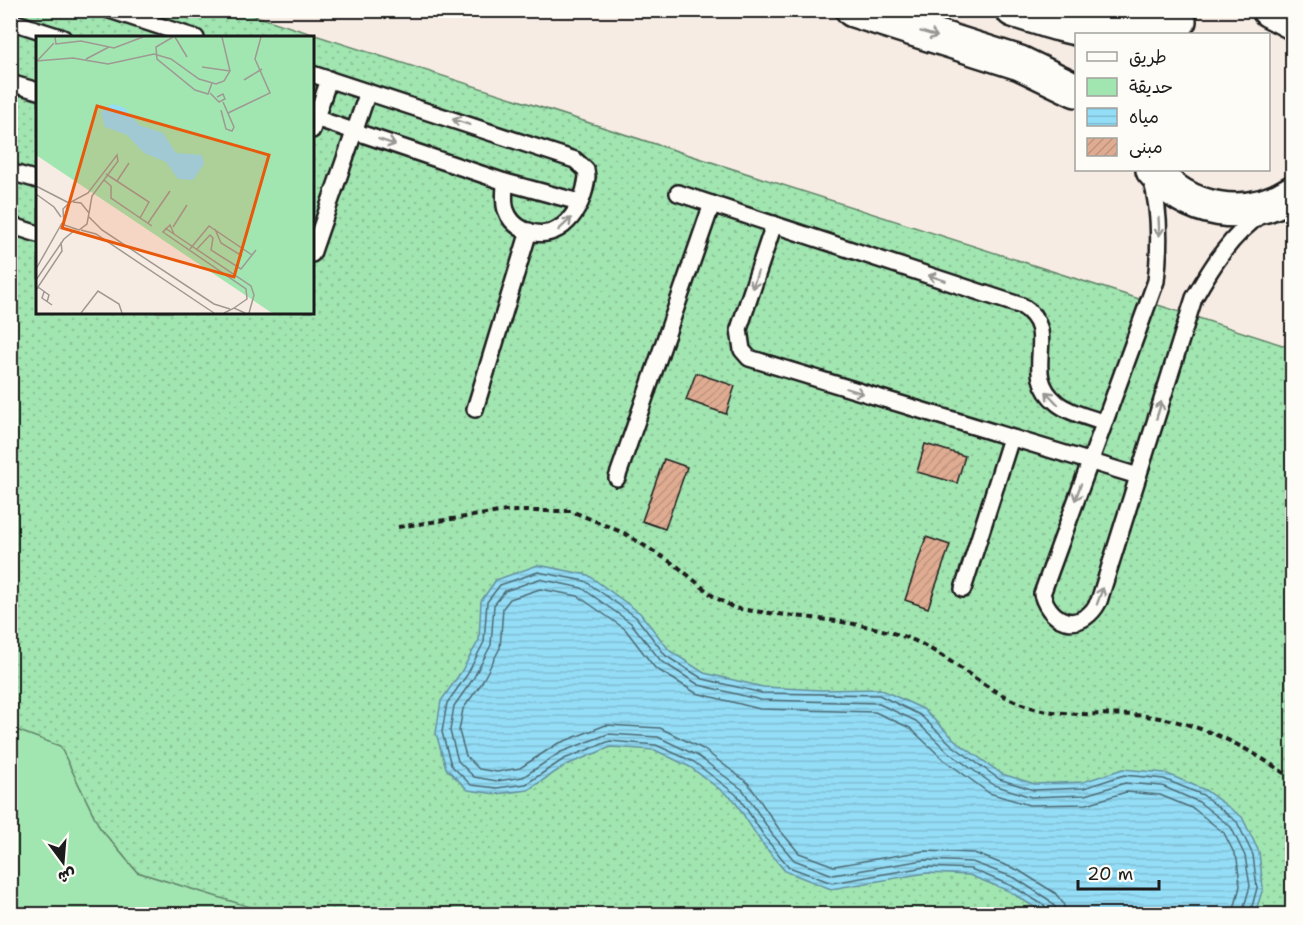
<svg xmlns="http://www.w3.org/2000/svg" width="1303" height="925" viewBox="0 0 1303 925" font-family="'Shantell Sans','Playpen Sans Arabic',sans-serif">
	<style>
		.grass { fill: url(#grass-dots); stroke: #5e8066; stroke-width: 1.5; fill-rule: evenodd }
		.green { fill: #a1e5b1; stroke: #5e8066; stroke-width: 1.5 }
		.water { fill: url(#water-rules); stroke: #64909f; stroke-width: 1.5 }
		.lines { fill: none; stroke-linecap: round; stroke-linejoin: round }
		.shore { stroke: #4c6973; stroke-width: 1.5 }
		.building { fill: url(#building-hatch); stroke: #1c1c1c; stroke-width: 1.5 }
		.service-casing { stroke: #1c1c1c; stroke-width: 20 }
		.tertiary-casing { stroke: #1c1c1c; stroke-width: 38 }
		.path { stroke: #1c1c1c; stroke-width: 4; stroke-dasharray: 6 4.5; stroke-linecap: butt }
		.service { stroke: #fdfcf7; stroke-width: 15 }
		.tertiary { stroke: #fdfcf7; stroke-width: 33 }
		.oneway { stroke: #989794 }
		.inset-road { fill: none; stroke: #9f9993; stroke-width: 1.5 }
		.view { fill: #e8590c; fill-opacity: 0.15; stroke: #e8590c; stroke-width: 3 }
		.inset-edge { fill: none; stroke: #1c1c1c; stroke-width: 3 }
	</style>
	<defs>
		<pattern id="grass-dots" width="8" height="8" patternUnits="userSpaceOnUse" patternTransform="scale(1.5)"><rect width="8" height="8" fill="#a1e5b1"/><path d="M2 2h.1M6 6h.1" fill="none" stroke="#8ac498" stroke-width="1.8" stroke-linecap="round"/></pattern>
		<pattern id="water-rules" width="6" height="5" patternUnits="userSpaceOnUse" patternTransform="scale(1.5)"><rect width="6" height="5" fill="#94ddf6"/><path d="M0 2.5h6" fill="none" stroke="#7fbdd2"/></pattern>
		<pattern id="building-hatch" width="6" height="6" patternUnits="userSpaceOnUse" patternTransform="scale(1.5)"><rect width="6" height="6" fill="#dfac92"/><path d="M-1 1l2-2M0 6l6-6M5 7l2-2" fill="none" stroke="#bf937d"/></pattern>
	</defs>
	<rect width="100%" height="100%" fill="#f7ece3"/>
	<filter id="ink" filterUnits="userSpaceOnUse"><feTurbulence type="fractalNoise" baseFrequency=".0167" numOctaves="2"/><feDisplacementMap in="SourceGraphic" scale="12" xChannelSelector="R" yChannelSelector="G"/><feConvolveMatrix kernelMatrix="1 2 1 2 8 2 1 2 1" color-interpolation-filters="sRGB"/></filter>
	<g filter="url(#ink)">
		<!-- grass -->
		<path class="grass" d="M10,11h230l1052,337v566h-1281zM38,38h274v274h-274z"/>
		<!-- green -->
		<path class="green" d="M11,728l49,18 40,82 37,44 136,42h-262z"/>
		<!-- water -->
		<path class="water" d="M538,565l50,10 52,38 30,38 34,22 59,14 58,3 59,-1 43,20 34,33 45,32 33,10 48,-2 40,-13 42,4 40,17 37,27 17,35 4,36 -8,26h-210l-36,-23 -40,-16 -43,-2 -95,16 -46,-18 -24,-29 -27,-42 -44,-33 -35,-17 -44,-3 -45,18 -38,25 -32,4 -28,-4 -22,-22 -10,-35 5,-32 20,-29 18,-32 2,-39 15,-21z"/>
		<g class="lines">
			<!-- shore -->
			<g class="shore">
				<path d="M1049,914l-4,-8 -33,-20 -41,-17 -46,-2 -93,16 -43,-16 -23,-28 -28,-43 -44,-34 -38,-17 -46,-4 -46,18 -38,25 -29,4 -26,-3 -20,-20 -9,-33 5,-29 20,-28 17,-33 3,-40 13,-17 38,-13 47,9 51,36 30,39 37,23 59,14 117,2 41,20 33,31 46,33 35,11 50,-2 40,-13 40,4 39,16 34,27 16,33 4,33 -7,26"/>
				<path d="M1057,914l-2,-7 -6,-7 -34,-22 -43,-16 -48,-2 -91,15 -39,-15 -22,-26 -29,-44 -45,-34 -40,-19 -50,-3 -47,18 -38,25 -26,4 -23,-4 -16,-16 -8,-30 4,-25 19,-27 18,-34 3,-40 11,-14 34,-12 43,9 49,35 30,38 38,24 62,15 116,3 39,18 32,31 46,33 37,12 54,-2 40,-12 37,3 37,16 32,25 14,29 5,30 -8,28"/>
				<path d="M1066,914l-3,-11 -8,-10 -37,-23 -44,-17 -50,-2 -90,15 -35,-13 -20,-24 -31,-46 -45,-34 -43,-21 -54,-3 -49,19 -37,24 -23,4 -18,-3 -13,-13 -7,-25 4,-22 18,-25 19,-36 3,-40 7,-9 30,-10 38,7 47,33 30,39 41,25 64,16 115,3 35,16 33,31 46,34 40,12 58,-1 39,-12 34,3 34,14 30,24 13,26 3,27 -7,28"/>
			</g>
		</g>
		<!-- building -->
		<g class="building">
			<path d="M696,373l39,13 -9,28 -40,-14z"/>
			<path d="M925,444l40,12 -8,27 -40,-11z"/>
			<path d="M664,459l23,8 -22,62 -23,-8z"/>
			<path d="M926,537l24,8 -22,63 -23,-8z"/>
		</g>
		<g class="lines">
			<!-- service casing -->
			<g class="service-casing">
				<g id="service">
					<path d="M110,10l86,28"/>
					<path d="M10,21l53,17"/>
					<path d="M312,74l263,86 11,10 1,7c-4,32 -26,68 -63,53 -8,-4 -15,-11 -18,-20 -3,-9 -1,-19 -1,-28"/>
					<path d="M10,83l28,8"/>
					<path d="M312,117l193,65 74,20"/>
					<path d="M312,130l17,-51"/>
					<path d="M10,172l28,8"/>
					<path d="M1151,178c10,34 9,69 5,103l-114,313c10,33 41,38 57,7l95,-303c18,-32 37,-63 68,-84"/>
					<path d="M678,193l344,113c41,26 -4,65 35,97 12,10 32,14 47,20"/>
					<path d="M774,224l-35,105 3,21 7,8 389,118"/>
					<path d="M10,225l28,9"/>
					<path d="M312,254l56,-162"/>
					<path d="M475,409l54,-178"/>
					<path d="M617,478l95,-274"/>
					<path d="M963,589l48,-151"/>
				</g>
			</g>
			<!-- tertiary casing -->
			<g class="tertiary-casing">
				<g id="tertiary">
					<path d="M853,10l167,53 56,27"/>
					<path d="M1013,10c66,21 98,32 166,11"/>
					<path d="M1269,10l23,12"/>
					<path d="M1153,170c34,43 94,52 139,23"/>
				</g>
			</g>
			<!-- path -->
			<path class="path" d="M398,527l108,-16h65l53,22 53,33 36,30 21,12c57,10 125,10 179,32 41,18 74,54 118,67 39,12 82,4 122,10 50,7 99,32 139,62"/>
			<!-- service -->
			<use href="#service" class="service"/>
			<!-- tertiary -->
			<use href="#tertiary" class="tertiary"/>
		</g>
		<!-- one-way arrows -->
		<defs><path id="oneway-shaft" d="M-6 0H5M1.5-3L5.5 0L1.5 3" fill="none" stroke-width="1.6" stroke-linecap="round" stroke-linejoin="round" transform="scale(1.5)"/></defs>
		<g class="oneway">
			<use href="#oneway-shaft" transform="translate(929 34) rotate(17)"/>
			<use href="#oneway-shaft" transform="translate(461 122) rotate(-162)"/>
			<use href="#oneway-shaft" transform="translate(387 142) rotate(19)"/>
			<use href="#oneway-shaft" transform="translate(565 224) rotate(-43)"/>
			<use href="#oneway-shaft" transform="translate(1159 227) rotate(87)"/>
			<use href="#oneway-shaft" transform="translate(937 278) rotate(-162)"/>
			<use href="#oneway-shaft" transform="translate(755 280) rotate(108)"/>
			<use href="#oneway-shaft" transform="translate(855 391) rotate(17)"/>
			<use href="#oneway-shaft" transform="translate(1052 398) rotate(-133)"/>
			<use href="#oneway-shaft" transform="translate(1159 410) rotate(-73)"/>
			<use href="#oneway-shaft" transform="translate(1078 492) rotate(110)"/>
			<use href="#oneway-shaft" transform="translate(1100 596) rotate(-70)"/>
		</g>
	</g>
	<!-- overview -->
	<g transform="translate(36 36)">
		<rect width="278" height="278" fill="#f7ece3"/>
		<path d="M0,1h277v276h-41l-236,-158z" fill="#a1e5b1"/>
		<path d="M263,1h14v13l-14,4 -16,13 -9,-1zM113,26l32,31 15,8 5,10 12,4 9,15 14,8 -7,-11 4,-5 6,12 12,-1 29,41 15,9 8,-1 7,-11v-24l3,-5v41l-7,13 -21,10 -10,-19 -21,-11 -6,-19 -34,-30 -23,-9 -29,-29 -28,-12v-14zM225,37l8,18 -27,12 -8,-18zM244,228l33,13v36h-27l-27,-18z" fill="#a1e5b1"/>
		<path d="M76,68l13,4 14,17 24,8 13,20 26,2 2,9 -11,16 -15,-1 -12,-17 -22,-9 -17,-18 -22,-8 -4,-15z" fill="#94ddf6"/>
		<path class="inset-road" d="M19,1l1,7 25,-3 33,7 29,-11M137,1l-17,10 1,12 38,31 13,4 4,-11M139,1l12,20M50,23l23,-12M0,25l37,-3 35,6 46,-10 17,5 28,20 17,5 8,-3 6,-10 -8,-34M1,25l17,-18M166,31l28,4M208,44l18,-11M174,57l9,9 6,-3 -2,-5 -6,3M185,74l5,19 6,2 2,-4 -11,-25M192,77l42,-20 -15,-34 6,-22M70,138l43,28 -9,16M68,144l7,6v12l41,28M81,145l12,-18M0,150l33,17M0,158l18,13 7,10M37,166l8,1 8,10 -2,11 -8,6 -15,-5 -1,-16 6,-6 19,-10 29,-38 1,6 -26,35 -3,17M53,181l13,13 112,74 16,5M112,187l22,-32M137,191l14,-22M129,192l86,58 3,9 -5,18M179,193l6,14 21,13M45,194l15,4 118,79M138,198l-4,-9 -7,7 83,57 1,10 -13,9M154,213l19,-23 43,29M160,214l14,-15 3,3 -2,12 30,19 15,-19M0,233l26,-46M0,244l28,-41 11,-9M2,251l11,8 -2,7M0,254l26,-39 -1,-9M8,256l-2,6 10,7M45,277l17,-22 21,13 3,9M188,277l10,-5 11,5"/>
		<path class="view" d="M61,70l172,49 -35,122 -172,-49z"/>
		<rect width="278" height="278" class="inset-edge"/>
	</g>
	<!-- margin -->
	<rect width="1303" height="925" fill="none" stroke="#fdfcf7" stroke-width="36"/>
	<rect x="18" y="18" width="1267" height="889" fill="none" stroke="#1c1c1c" stroke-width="2" filter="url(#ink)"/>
	<!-- legend -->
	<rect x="1075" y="33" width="195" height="138" fill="#fdfcf7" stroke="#a3a29f" stroke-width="1.5"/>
	<rect x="1087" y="52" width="30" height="9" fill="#fdfcf7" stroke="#a3a29f" stroke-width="1.5"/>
	<text x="1129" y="63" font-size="18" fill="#1c1c1c">طريق</text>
	<rect x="1087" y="78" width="30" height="18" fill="#a1e5b1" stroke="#a3a29f" stroke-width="1.5"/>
	<text x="1129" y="93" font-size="18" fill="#1c1c1c">حديقة</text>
	<rect x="1087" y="108" width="30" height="18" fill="url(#water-rules)" stroke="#a3a29f" stroke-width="1.5"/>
	<text x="1129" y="123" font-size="18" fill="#1c1c1c">مياه</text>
	<rect x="1087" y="138" width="30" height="18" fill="url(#building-hatch)" stroke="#a3a29f" stroke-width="1.5"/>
	<text x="1129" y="153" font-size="18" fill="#1c1c1c">مبنى</text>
	<!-- north arrow -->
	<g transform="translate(63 862) rotate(164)" stroke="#fdfcf7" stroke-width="4.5" paint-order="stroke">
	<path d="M0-4.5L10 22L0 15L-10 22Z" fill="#1c1c1c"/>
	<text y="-9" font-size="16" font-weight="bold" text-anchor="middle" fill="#1c1c1c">ش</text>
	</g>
	<!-- scale -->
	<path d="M1078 880v9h81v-9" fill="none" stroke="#1c1c1c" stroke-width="3"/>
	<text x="1087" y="880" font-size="18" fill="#1c1c1c" stroke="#fdfcf7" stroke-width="4.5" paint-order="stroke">20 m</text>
</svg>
